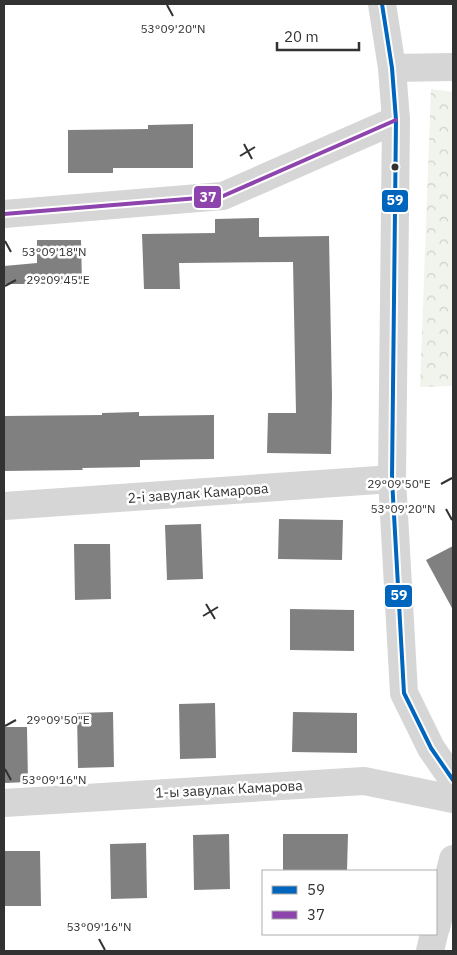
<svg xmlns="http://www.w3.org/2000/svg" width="457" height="955" viewBox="0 0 457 955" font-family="'IBM Plex Sans',sans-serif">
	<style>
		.forest { fill: url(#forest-crowns) }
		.building { fill: #808080 }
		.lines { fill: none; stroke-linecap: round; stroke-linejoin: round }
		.minor { stroke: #d6d6d6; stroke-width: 28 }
		.bus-1-casing { stroke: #fff; stroke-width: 8 }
		.bus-2-casing { stroke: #fff; stroke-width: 8 }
		.bus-1 { stroke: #0065bd; stroke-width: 4 }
		.bus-2 { stroke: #8e44ad; stroke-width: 4 }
		.ticks { fill: none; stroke: #323232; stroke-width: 2 }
		.bus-dot { fill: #323232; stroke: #fff; stroke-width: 2 }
		.labels { text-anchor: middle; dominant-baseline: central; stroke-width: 5; stroke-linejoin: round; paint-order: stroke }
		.street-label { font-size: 14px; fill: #323232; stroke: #fff }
		.ticks-label { font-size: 12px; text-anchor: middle; fill: #323232; stroke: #fff; stroke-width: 5; stroke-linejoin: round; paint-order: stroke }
		.line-badge { stroke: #fff; stroke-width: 2 }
		.badge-label { font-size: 14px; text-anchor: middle; font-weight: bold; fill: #fff }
	</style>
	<defs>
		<pattern id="forest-crowns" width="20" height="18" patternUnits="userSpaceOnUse" patternTransform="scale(1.25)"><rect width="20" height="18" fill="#f1f4ec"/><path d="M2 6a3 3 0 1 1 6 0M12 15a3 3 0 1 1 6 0" fill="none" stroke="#cfd2cb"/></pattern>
	</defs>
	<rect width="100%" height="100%" fill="#fff"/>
	<!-- forest -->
	<path class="forest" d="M431,89l22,3v294l-33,1z"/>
	<!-- building -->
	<g class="building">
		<path d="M193,124v44h-80v5h-45v-43l80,-1v-4z"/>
		<path d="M259,218v19l70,-1 3,159 -1,59 -64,-1 1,-40h28l-3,-151 -114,1 1,26h-36l-2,-55 73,-1v-14z"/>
		<path d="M37,240h44l1,44h-78v-18l33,-3z"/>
		<path d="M139,412v4l75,-1v44l-74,1v7l-58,1 1,2 -79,1v-55l98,-1v-2z"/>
		<path d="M279,519l64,1 -1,40 -64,-1z"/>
		<path d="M201,524l2,55 -36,1 -2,-55z"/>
		<path d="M74,544h36l1,55 -36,1z"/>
		<path d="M453,546v64l-27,-50z"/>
		<path d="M290,609l64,1v41l-64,-1z"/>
		<path d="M215,703l1,55 -36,1 -1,-55z"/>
		<path d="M113,712l1,55 -36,1 -1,-55z"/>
		<path d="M293,712l64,1v40l-65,-1z"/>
		<path d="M4,727h23l1,55 -24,1z"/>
		<path d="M229,834l1,55 -36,1 -1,-55z"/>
		<path d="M283,834h65l-1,37h-64z"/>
		<path d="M146,843l1,55 -36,1 -1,-55z"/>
		<path d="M4,851h36l1,55h-36z"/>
	</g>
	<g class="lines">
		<!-- minor -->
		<g class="minor">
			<path d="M382,4l10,64 4,52 -4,359 12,214 27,55 22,32"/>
			<path d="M392,68l61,-1"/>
			<path d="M4,214l219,-18 173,-76"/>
			<path d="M4,506l388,-27"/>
			<path d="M4,803l360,-22 89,18"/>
			<path d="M436,928l17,-69"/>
			<path d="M430,951l4,-17"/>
		</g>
		<!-- bus-1 casing -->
		<g class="bus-1-casing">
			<path id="bus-1" d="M382,4l10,64 4,52 -4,359 12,214 27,55 22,32"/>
		</g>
		<!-- bus-2 casing -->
		<g class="bus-2-casing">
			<path id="bus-2" d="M4,214l219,-18 173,-76"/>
		</g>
		<!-- bus-1 -->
		<use href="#bus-1" class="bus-1"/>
		<!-- bus-2 -->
		<use href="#bus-2" class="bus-2"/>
	</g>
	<!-- ticks -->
	<path class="ticks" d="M167,5l6,11M244,144l8,15M240,156l15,-9M5,241l6,11M5,286l11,-6M441,484l11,-6M446,509l6,11M206,604l9,15M203,616l15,-9M5,726l11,-6M5,769l6,11M99,939l6,11"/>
	<!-- markers -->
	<circle class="bus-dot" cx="395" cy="167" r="4.5"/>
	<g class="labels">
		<!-- street labels -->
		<g class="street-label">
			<text transform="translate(198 493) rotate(-4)">2-і завулак Камарова</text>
			<text transform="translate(229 789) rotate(-3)">1-ы завулак Камарова</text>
		</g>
	</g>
	<g class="ticks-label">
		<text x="173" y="33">53°09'20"N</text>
		<text x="54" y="256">53°09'18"N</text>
		<text x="58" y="284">29°09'45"E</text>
		<text x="399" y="488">29°09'50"E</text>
		<text x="403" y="513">53°09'20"N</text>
		<text x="58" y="724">29°09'50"E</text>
		<text x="54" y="784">53°09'16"N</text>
		<text x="99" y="931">53°09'16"N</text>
	</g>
	<g class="line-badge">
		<rect x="193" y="185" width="29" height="24" rx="5" fill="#8e44ad"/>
		<rect x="381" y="189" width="28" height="24" rx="5" fill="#0065bd"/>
		<rect x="384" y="584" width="29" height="24" rx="5" fill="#0065bd"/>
	</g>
	<g class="badge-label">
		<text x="208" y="202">37</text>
		<text x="395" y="205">59</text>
		<text x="399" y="600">59</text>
	</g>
	<!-- border -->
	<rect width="457" height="955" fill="none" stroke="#323232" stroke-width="10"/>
	<!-- legend -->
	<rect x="262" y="870" width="175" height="65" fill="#ffffff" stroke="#adadad"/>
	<rect x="272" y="886" width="25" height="8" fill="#0065bd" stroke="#adadad"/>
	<text x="307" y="895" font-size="15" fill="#323232">59</text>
	<rect x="272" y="911" width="25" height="8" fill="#8e44ad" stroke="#adadad"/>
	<text x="307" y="920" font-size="15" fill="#323232">37</text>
	<!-- scale -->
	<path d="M277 42v8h82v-8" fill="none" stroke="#323232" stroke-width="2.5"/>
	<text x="284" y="42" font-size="15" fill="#323232" stroke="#ffffff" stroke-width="4" paint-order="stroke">20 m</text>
</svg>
